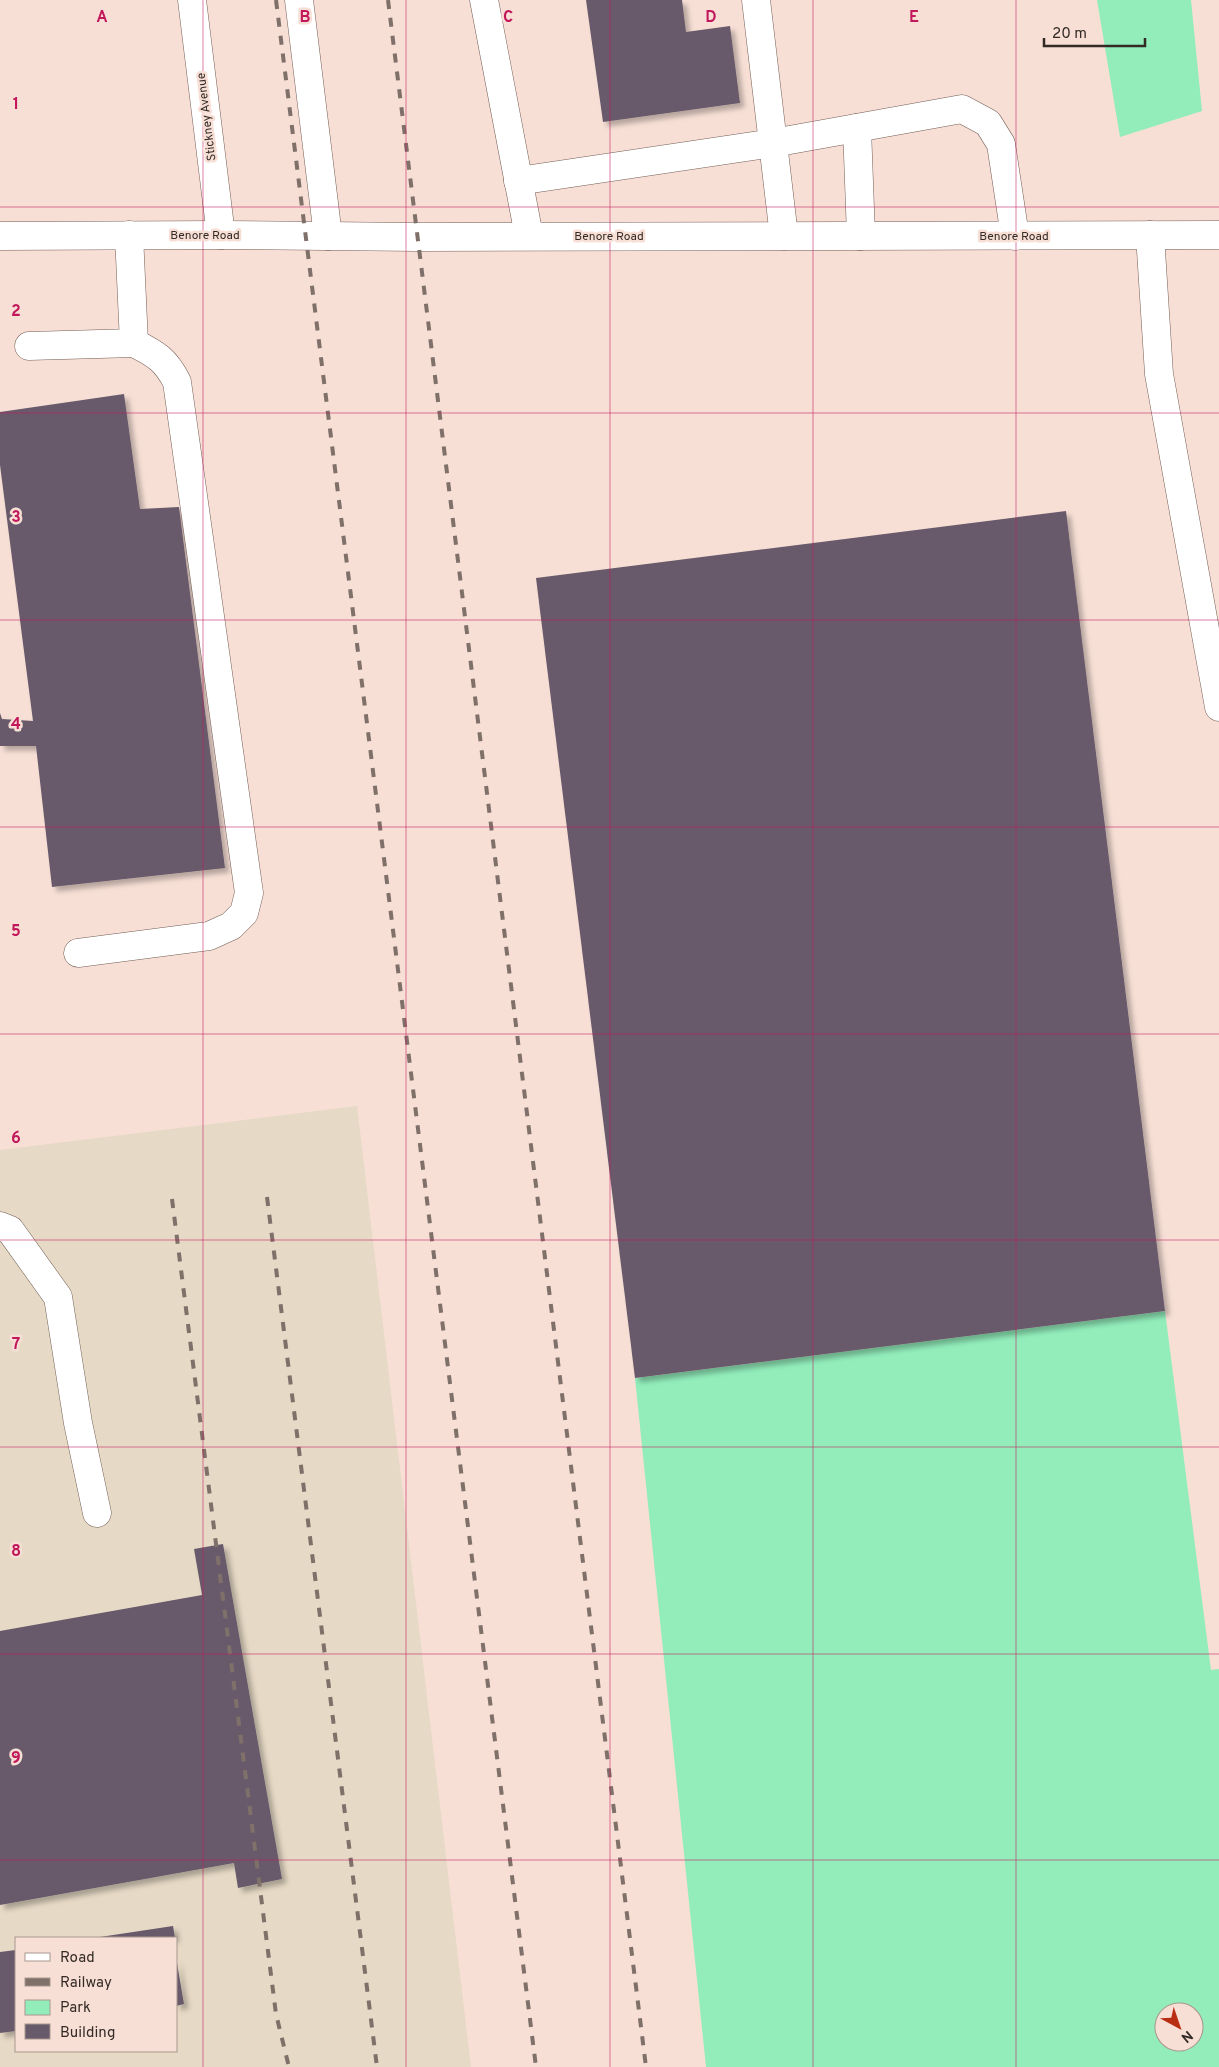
<svg xmlns="http://www.w3.org/2000/svg" width="1219" height="2067" font-family="Overpass,sans-serif">
<defs>
<filter id="shadow"><feDropShadow dx="4.5" dy="4.5" stdDeviation="2.5" flood-color="#0004"/></filter>
</defs>
<rect width="100%" height="100%" fill="#f7dfd5"/>
<path fill="#e6d9c5" fill-rule="evenodd" d="M357,1106L471,2067H0V1150ZM16,1938H176V2051H16Z"/>
<g fill="#92edbb" fill-rule="evenodd">
<path d="M1097,0H1191L1202,111L1120,137Z"/>
<path d="M1165,1311L1211,1670L1219,1669V2067H706L635,1378ZM1164,2012H1194V2042H1164Z"/>
</g>
<g fill="#675a6a" filter="url(#shadow)">
<path d="M586,0H682L686,32L730,26L740,103L603,122Z"/>
<path d="M124,394L140,509L179,507L225,868L52,887L36,746H0V713L2,719L33,721L0,465V412Z"/>
<path d="M1066,511L1165,1311L635,1378L536,578Z"/>
<path d="M223,1544L282,1879L238,1888L234,1863L0,1905V1631L202,1595L194,1549Z"/>
<path d="M173,1926L175,1938H100V1937Z"/>
<path d="M16,1950V2031L0,2033V1952Z"/>
<path d="M176,1957L184,2004L176,2006Z"/>
</g>
<g fill="none" stroke-linecap="round" stroke-linejoin="round">
<g stroke="#735e56" stroke-width="29">
<g id="minor">
<path d="M192,0L221,235"/>
<path d="M299,0L328,236"/>
<path d="M484,0L529,236"/>
<path d="M756,0L784,236"/>
<path d="M857,128L861,236"/>
<path d="M518,181L773,143L962,109L988,123L1001,144L1015,236"/>
<path d="M1150,235L1159,374L1219,707"/>
<path d="M0,236L221,235L418,237L1219,235"/>
<path d="M29,346L134,343L129,235"/>
<path d="M78,953L209,936L231,926L244,913L249,893L177,382C166,360 156,354 134,343"/>
<path d="M0,1226L10,1230L58,1297L78,1423L97,1513"/>
</g>
</g>
<use href="#minor" stroke="#fff" stroke-width="28"/>
<g stroke="#7f706a" stroke-width="4" stroke-dasharray="9 9" stroke-linecap="butt">
<path d="M276,0L536,2067"/>
<path d="M388,0L646,2067"/>
<path d="M267,1197L377,2067"/>
<path d="M172,1199L276,2014L289,2067"/>
</g>
</g>
<path fill="none" stroke="#c2185b" stroke-width="1" stroke-opacity="0.55" d="M203,0V2067M406,0V2067M610,0V2067M813,0V2067M1016,0V2067M0,207H1219M0,413H1219M0,620H1219M0,827H1219M0,1034H1219M0,1240H1219M0,1447H1219M0,1654H1219M0,1860H1219"/>
<g text-anchor="middle" stroke-width="5" stroke-linejoin="round" paint-order="stroke">
<g font-size="12" fill="#332a26" stroke="#f7dfd5">
<text transform="translate(206 117) rotate(-97)" y="4">Stickney Avenue</text>
<text x="205" y="239">Benore Road</text>
<text x="609" y="240">Benore Road</text>
<text x="1014" y="240">Benore Road</text>
</g>
</g>
<g font-size="16" text-anchor="middle" font-weight="bold" fill="#c2185b" stroke="#f7dfd5" stroke-width="5" stroke-linejoin="round" paint-order="stroke">
<text x="102" y="22">A</text>
<text x="305" y="22">B</text>
<text x="508" y="22">C</text>
<text x="711" y="22">D</text>
<text x="914" y="22">E</text>
<text x="16" y="109">1</text>
<text x="16" y="316">2</text>
<text x="16" y="522">3</text>
<text x="16" y="729">4</text>
<text x="16" y="936">5</text>
<text x="16" y="1143">6</text>
<text x="16" y="1349">7</text>
<text x="16" y="1556">8</text>
<text x="16" y="1763">9</text>
</g>
<rect x="15" y="1937" width="162" height="115" fill="#f7dfd5" stroke="#a9978f"/>
<rect x="25" y="1953" width="25" height="8" fill="#ffffff" stroke="#a9978f"/>
<text x="60" y="1962" font-size="15" fill="#332a26">Road</text>
<rect x="25" y="1978" width="25" height="8" fill="#7f706a" stroke="#a9978f"/>
<text x="60" y="1987" font-size="15" fill="#332a26">Railway</text>
<rect x="25" y="2000" width="25" height="15" fill="#92edbb" stroke="#a9978f"/>
<text x="60" y="2012" font-size="15" fill="#332a26">Park</text>
<rect x="25" y="2024" width="25" height="15" fill="#675a6a" stroke="#a9978f"/>
<text x="60" y="2037" font-size="15" fill="#332a26">Building</text>
<g transform="translate(1179 2027) rotate(140)"><circle r="24" fill="#f7dfd5" stroke="#a9978f"/>
<path d="M0-4L9 19L0 12L-9 19Z" fill="#b92d13"/>
<text y="-8" font-size="14" font-weight="bold" text-anchor="middle" fill="#332a26">N</text>
</g>
<path d="M1044 38v8h101v-8" fill="none" stroke="#332a26" stroke-width="2.5"/>
<text x="1052" y="38" font-size="15" fill="#332a26" stroke="#f7dfd5" stroke-width="4" paint-order="stroke">20 m</text>
</svg>
